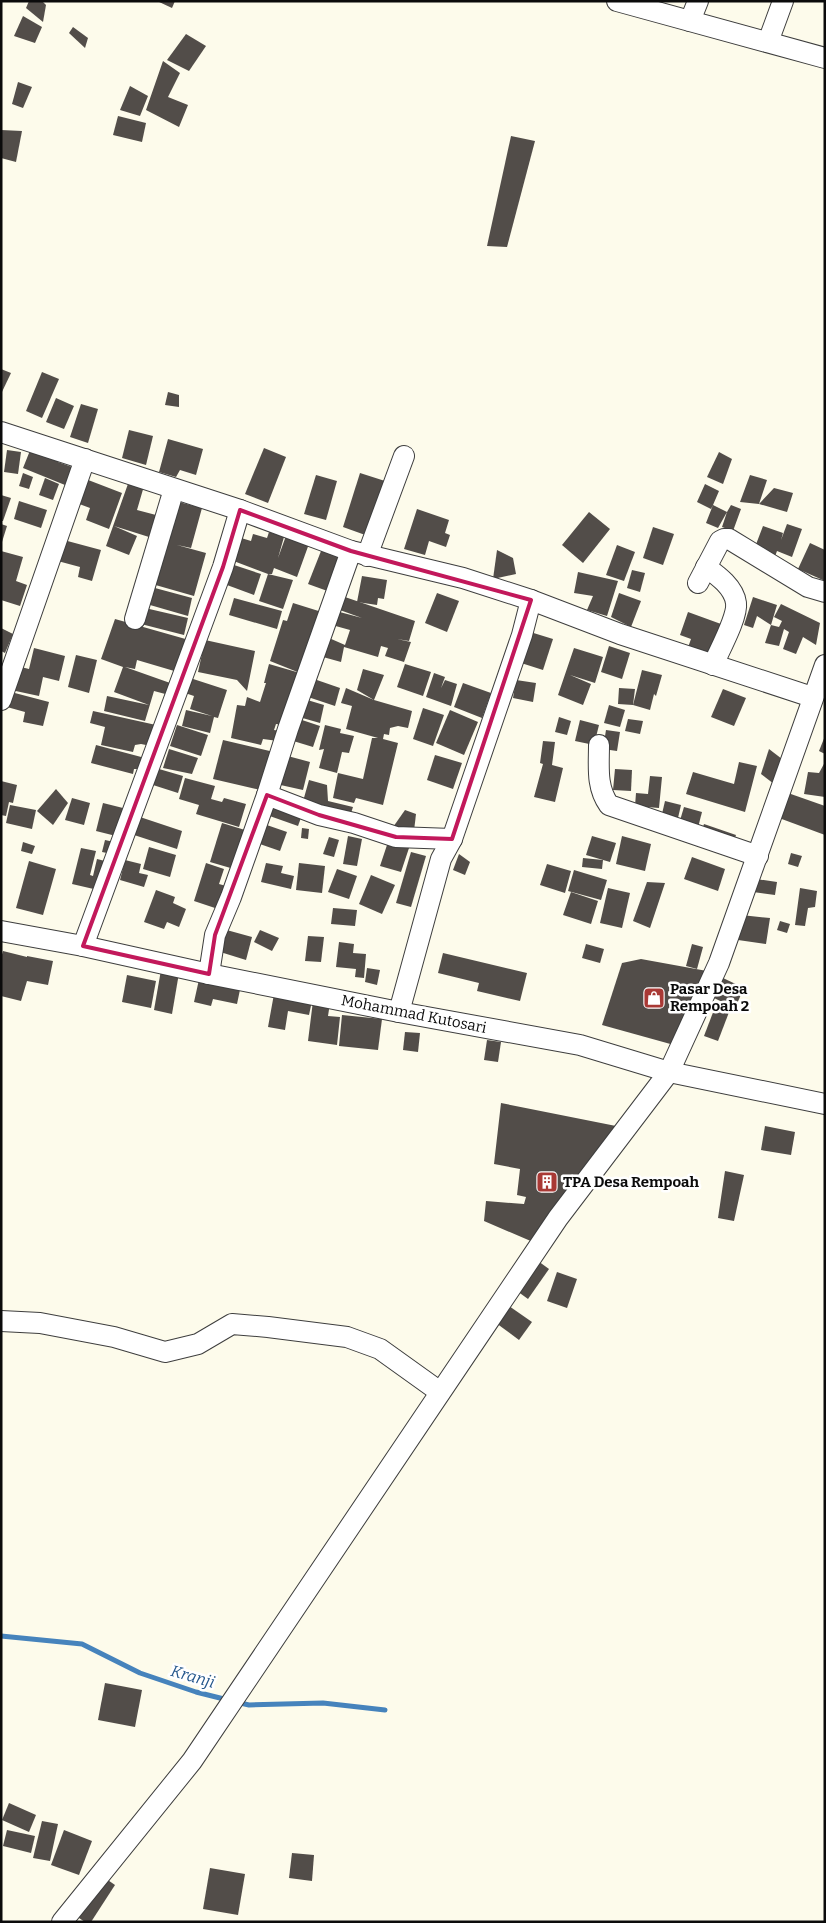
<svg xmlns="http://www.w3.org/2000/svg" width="826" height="1923" font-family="Bitter,serif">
<rect width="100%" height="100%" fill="#fdfbeb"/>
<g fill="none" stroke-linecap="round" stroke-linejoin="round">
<g stroke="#4683bc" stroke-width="5">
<path d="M1,1636L82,1644L140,1673L196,1692L228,1700"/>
<path d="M236,1702L249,1705L323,1703L385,1710"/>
</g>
</g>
<g fill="#524d49">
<path d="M29,1H42L46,5L43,22L26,8Z"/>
<path d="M157,1H175L172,8Z"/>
<path d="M23,16L42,27L35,43L14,36Z"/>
<path d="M73,27L88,38L85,48L69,33Z"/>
<path d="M186,34L206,46L189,71L167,60Z"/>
<path d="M163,61L180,73L168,97L188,105L179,127L146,110Z"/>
<path d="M18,82L32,87L23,108L12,104Z"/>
<path d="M130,86L148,96L140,116L120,110Z"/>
<path d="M118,116L146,123L142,142L113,135Z"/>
<path d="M1,130L22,131L16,162L1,158Z"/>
<path d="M511,136L535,141L507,247L487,246Z"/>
<path d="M1,369L11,373L1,394Z"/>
<path d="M42,372L59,379L42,418L26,411Z"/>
<path d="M168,392L179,395V407L165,405Z"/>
<path d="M56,398L74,406L64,429L46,422Z"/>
<path d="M81,404L98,409L88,443L70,437Z"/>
<path d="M129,430L153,436L146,465L122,458Z"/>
<path d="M168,439L203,449L196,475L180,470L176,477L159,472Z"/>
<path d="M31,448L60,459L58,462L72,467L65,485L23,468Z"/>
<path d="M264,448L286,457L268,503L245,494Z"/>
<path d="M7,450L21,452L18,474L4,472Z"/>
<path d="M719,452L732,459L723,484L707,477Z"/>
<path d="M23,473L33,477L29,489L19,486Z"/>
<path d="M360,473L385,481L368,536L343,527Z"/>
<path d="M316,475L337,481L326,520L304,514Z"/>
<path d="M750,475L767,480L759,504L774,488L793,493L787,512L759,504L740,502Z"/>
<path d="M45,478L59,484L53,500L39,495Z"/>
<path d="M83,478L122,493L109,529L86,520L90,508L74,502Z"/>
<path d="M129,481L144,486L137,510L156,515L149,537L114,526L137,536L129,555L106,546Z"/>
<path d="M705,484L719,491L713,505L727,512L731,505L741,509L733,531L722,527L727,512L718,528L706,523L713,505L711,509L697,502Z"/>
<path d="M1,495L11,498L3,521H1Z"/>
<path d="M19,501L47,510L41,528L14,519Z"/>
<path d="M175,501L202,508L191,548L177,545L206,553L194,596L152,584Z"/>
<path d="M417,509L449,520L445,533L450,535L446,547L429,541L425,555L404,549Z"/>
<path d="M589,512L610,529L583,563L562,545Z"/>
<path d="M1,524L7,526L2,542H1Z"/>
<path d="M787,524L802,529L792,557L777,551L773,562L755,547L763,526L783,533L781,540Z"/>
<path d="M653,527L674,534L663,565L643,558Z"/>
<path d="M269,532L284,537L278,558L287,533L310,541L297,577L274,568L272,574H268L293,580L283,609L259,601L268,574L231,560L238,537L251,541L253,534L267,538Z"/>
<path d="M60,539L101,550L92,581L78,577L80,567L54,560Z"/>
<path d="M810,543L825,550V581L798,569Z"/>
<path d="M617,545L635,552L624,581L606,575Z"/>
<path d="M323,546L347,556L333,593L308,584Z"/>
<path d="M497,550L513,558L516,574L493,579Z"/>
<path d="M1,551L23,557L16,581L27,585L20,606L1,600Z"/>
<path d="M234,565L261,574L254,595L227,585Z"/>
<path d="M632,570L645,573L640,592L627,588Z"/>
<path d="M578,572L618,581L607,616L587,610L593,596L574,593Z"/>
<path d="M362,576L387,580L384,599L378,598L377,605L357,602Z"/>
<path d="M155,588L192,598L188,616L150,605Z"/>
<path d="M437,593L459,601L447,632L425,623Z"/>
<path d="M619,593L641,601L631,627L611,617Z"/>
<path d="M342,596L415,621L409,641L397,639L411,642L404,662L385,656L388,648L381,646L378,657L344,647L341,662L323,657L329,638L345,645L350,630L332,625L336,611L362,618L337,609Z"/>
<path d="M753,597L777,605L771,625L757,616L753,628L744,625Z"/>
<path d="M234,598L282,611L277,629L229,615Z"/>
<path d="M293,603L325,613L284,725L276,724L274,730L280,731L278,741L263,739L261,745L231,738L237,705L245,706L247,697L260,702L266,683H264L269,664L300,673L270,661L283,620L287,621Z"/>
<path d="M781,604L820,623L816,645L803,637L796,654L783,649L789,632L784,629L779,646L765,643L771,625L779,627L782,621L774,617Z"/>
<path d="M145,608L188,618L184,635L141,624Z"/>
<path d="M688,612L721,624L708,660L686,653L691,639L680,635Z"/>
<path d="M115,619L189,640L181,673L137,660L135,669L125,667L173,684L169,695L154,691L145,721L104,711L107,696L149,705L114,692L123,667L101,659Z"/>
<path d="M1,628L13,634L5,653L1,651Z"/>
<path d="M527,631L553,639L543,670L518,662Z"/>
<path d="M205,640L255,651L247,691L237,680L198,672Z"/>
<path d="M609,646L630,653L622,679L601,672Z"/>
<path d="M34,648L65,656L59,681L43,677L39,696L11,690L17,666L29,669Z"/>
<path d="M574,648L603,657L595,683L570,675L591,684L583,705L558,695Z"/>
<path d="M76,655L97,660L89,693L68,687Z"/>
<path d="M405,664L431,672L423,696L397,687Z"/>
<path d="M363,669L384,675L374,700L412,711L408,728L398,726L390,728L389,735L384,734L383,739L398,743L383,805L356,798L354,803L333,798L338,773L363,779L372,738H378L346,729L352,706L341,703L346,688L374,700L357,690Z"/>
<path d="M642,670L662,675L656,696L654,694L650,710L633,705Z"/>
<path d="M434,673L445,677L441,688L445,680L457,684L451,706L426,697Z"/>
<path d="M187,677L227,690L218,718L214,717L210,733L182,726L186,710L212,716L190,709L194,696L182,692Z"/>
<path d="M314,679L340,688L335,706L308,697Z"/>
<path d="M516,680L536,683L533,702L513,698Z"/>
<path d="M463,683L491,693L482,718L454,707Z"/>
<path d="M619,688L635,689L633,705L618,704Z"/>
<path d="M723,689L746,698L734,726L711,717Z"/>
<path d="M11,692L49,702L43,726L23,722L25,712L7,707Z"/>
<path d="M304,699L324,705L320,723L299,717Z"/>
<path d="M609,705L625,710L620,727L604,723Z"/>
<path d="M423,708L444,715L433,746L413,739Z"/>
<path d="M450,710L478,722L464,755L436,743Z"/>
<path d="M93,711L156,725L151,746L141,744L135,745L133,752L101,745L105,727L90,723Z"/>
<path d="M559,717L571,721L567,735L555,732Z"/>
<path d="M296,718L320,726L313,747L290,740Z"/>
<path d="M628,719L643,721L640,734L625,731Z"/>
<path d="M580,720L599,725L594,745L575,741Z"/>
<path d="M177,725L208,735L201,756L170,746Z"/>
<path d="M325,725L341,729L340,733L354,736L349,753L342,752L337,773L319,768L324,749L319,750Z"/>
<path d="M606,730L620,732L617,751L603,749Z"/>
<path d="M825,736V754L819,751Z"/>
<path d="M223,740L278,753L265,791L213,779Z"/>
<path d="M543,741L555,742L552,765L563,768L555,802L534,797L543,764L540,763Z"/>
<path d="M96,745L145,758L142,769H134L133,774L91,763Z"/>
<path d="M169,749L198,758L192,774L163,768Z"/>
<path d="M769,749L782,759L774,784L761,774Z"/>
<path d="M284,755L310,762L303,790L276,784Z"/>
<path d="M435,755L462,763L453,789L427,780Z"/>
<path d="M739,762L757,766L745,812L686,794L693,772L734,784Z"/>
<path d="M825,762V797L804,794L808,772L819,773Z"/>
<path d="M159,769L183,776L178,793L153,785Z"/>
<path d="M615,769L632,770L631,791L613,790Z"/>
<path d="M650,776L662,777L659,808L635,806L636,793L648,794Z"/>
<path d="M185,778L215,786L211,799L222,802L224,798L246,804L239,827L196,814L199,805L179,799Z"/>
<path d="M309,780L327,785L328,801L353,807L349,819L302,805Z"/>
<path d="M1,781L17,785L13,803L9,802L6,816L1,815Z"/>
<path d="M56,789L68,803L53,825L37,811Z"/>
<path d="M788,793L825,806V835L779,818Z"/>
<path d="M72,798L90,803L84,825L65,820Z"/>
<path d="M269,800L303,812L298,826L264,814Z"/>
<path d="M665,801L681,805L674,835L658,831Z"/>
<path d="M103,803L123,808L116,836L96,831Z"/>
<path d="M10,805L36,810L32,829L6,823Z"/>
<path d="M684,807L702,812L694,843L675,837Z"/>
<path d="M405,810L416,814L414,831L391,830Z"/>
<path d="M137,816L182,831L177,849L131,834Z"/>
<path d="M222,823L245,830L234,869L210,862Z"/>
<path d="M261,823L287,832L280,851L254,842Z"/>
<path d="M704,824L736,835L730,852L698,841Z"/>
<path d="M302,828L309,829L308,839L301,838Z"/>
<path d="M348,836L362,839L357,866L343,864Z"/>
<path d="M592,836L616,843L610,862L586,855Z"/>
<path d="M622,836L651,844L645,871L616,864Z"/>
<path d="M329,837L339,840L334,857L323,854Z"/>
<path d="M105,840L114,842L112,854L102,852Z"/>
<path d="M23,842L35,846L32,854L21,851Z"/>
<path d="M388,842L409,848L401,872L380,866Z"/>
<path d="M149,847L176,855L170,877L143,869Z"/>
<path d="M81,848L96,851L90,875L93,876L97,859L105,861L98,890L72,884Z"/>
<path d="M411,852L426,856L411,907L396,903Z"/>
<path d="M791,853L802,856L798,867L788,864Z"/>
<path d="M459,854L470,862L465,875L453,870Z"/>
<path d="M692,857L725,869L718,891L684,879Z"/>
<path d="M583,858L603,860L602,869L582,867Z"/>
<path d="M125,860L141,864L139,873L148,875L144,887L120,880Z"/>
<path d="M29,861L56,869L43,915L16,908Z"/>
<path d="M206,863L224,869L219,884L226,886L218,909L194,901Z"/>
<path d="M266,863L283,866L281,873L294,876L291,889L261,882Z"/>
<path d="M299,863L325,866L322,893L296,890Z"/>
<path d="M547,864L571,871L565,893L540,885Z"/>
<path d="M337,869L357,876L349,899L328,892Z"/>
<path d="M574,870L607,880L601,900L568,891Z"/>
<path d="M371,875L395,885L382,914L359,904Z"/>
<path d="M756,879L777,882L775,895L753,892Z"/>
<path d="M647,882L665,883L650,928L633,921Z"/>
<path d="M608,888L630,893L622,928L600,923Z"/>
<path d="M800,888L817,891L815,907L808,908L805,926L795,925Z"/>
<path d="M156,890L175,897L173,903L186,909L179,927L167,922L164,929L144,922Z"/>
<path d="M571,892L598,901L591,924L563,915Z"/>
<path d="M333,908L357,910L355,926L331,924Z"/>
<path d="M741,915L770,918L766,944L738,940Z"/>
<path d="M780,921L790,924L787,933L777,930Z"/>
<path d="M223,929L252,937L246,960L217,951Z"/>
<path d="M260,930L279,938L272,951L254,942Z"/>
<path d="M308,936L324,937L321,962L305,961Z"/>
<path d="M339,942L354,944L353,953L366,954L364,978L355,977L356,969L336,967Z"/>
<path d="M586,944L604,949L600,963L582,958Z"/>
<path d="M692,944L703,947L697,969L686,966Z"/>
<path d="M3,951L27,957V956L53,961L48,985L27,981L21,1001L1,996V958Z"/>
<path d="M443,953L527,973L520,1001L477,991L479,983L438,973Z"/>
<path d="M641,959L707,971L674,1045L602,1025L622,963Z"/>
<path d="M367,968L380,970L377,985L365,982Z"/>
<path d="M161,970L179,973L172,1014L154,1010Z"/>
<path d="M127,975L156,981L151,1008L122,1002Z"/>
<path d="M200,975L241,985L237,1004L213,999L211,1006L194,1002Z"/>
<path d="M723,978L744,988L735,1008L714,998Z"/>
<path d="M274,994L312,1001L309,1015L288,1011L285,1030L268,1027Z"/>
<path d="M313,1001L330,1003L328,1016L340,1017L337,1045L308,1041Z"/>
<path d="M717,1002L731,1007L718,1041L704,1036Z"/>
<path d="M342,1015L382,1019L378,1050L339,1046Z"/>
<path d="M405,1032L420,1033L418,1052L403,1050Z"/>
<path d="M487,1040L501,1042L498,1062L484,1060Z"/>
<path d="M501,1103L616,1126L533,1242L484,1221L486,1201L524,1204L526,1197L517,1195L520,1169L494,1164Z"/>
<path d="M765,1126L795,1132L791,1155L761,1150Z"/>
<path d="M725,1171L744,1175L734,1221L718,1218Z"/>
<path d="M538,1261L549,1269L528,1299L517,1291Z"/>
<path d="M557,1272L577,1279L567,1308L547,1301Z"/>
<path d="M509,1306L532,1322L519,1340L496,1323Z"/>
<path d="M105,1683L142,1690L135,1727L98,1720Z"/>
<path d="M9,1803L36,1815L29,1832L2,1820Z"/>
<path d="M42,1821L58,1824L50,1861L33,1858Z"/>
<path d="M7,1830L35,1836L31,1853L3,1846Z"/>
<path d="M64,1830L92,1841L79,1875L51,1865Z"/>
<path d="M292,1853L314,1855L312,1881L289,1878Z"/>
<path d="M210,1868L245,1874L238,1915L203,1909Z"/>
<path d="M102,1876L115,1885L91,1922H85L76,1916Z"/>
</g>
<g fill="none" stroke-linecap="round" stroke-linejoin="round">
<g stroke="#3e3e3e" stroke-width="22">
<g id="minor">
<path d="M617,1L825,58"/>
<path d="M690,21L698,1"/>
<path d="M768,42L783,1"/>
<path d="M1,432L240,510L351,551L463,578L531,600L620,634L812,697"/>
<path d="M367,556L404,456"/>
<path d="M706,567C717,575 734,587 736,603C738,617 719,651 713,665"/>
<path d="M698,583L720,541L724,539H729L808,587L825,592"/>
<path d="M135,619L174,489"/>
<path d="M1,700L85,459"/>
<path d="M599,745C599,766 596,787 609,805L758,856"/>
<path d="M267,795L319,815L354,823L396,837L452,839"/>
<path d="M1,931L83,946L209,974L399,1012L580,1045L669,1072L825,1104"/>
<path d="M83,946L223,567L240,510"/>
<path d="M209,974L215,935L231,897L267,795L288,729L351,551"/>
<path d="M399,1012L441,859L452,839L522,635L531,600"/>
<path d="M1,1321L40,1323L114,1337L165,1352L198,1344L232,1324L268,1327L347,1337L380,1349L440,1392"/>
<path d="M62,1922L192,1761L558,1218L669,1072L719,963L825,665"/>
</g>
</g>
<use href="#minor" stroke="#fff" stroke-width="20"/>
</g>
<path fill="none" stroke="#c2185b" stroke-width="4" stroke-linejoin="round" d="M240,510L351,551L531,600L452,839L396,837L319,815L267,795L215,935L209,974L83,946L223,567Z"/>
<defs>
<g id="shop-square" transform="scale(1.125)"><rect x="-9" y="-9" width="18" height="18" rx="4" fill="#a93935" stroke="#fff"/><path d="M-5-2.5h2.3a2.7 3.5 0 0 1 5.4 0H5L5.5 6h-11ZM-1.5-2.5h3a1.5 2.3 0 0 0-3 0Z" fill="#fff"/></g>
<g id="building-square" transform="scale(1.125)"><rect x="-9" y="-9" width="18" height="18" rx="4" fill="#a93935" stroke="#fff"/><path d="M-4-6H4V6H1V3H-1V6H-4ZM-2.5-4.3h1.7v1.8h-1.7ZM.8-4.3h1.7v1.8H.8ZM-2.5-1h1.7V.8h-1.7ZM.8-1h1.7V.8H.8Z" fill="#fff"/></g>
</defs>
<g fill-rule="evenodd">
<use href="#shop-square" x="654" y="998"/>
<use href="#building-square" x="547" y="1182"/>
</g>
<g text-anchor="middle" stroke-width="5" stroke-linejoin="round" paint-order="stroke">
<g font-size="15" font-weight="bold" fill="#0b0b0b" stroke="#fff" text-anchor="start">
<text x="670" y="994">Pasar Desa<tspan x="670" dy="17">Rempoah 2</tspan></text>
<text x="563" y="1187">TPA Desa Rempoah</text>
</g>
<g font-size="15" fill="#0b0b0b" stroke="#fff">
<text transform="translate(414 1014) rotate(11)" y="5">Mohammad Kutosari</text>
</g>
<g font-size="16" font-style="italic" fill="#25578c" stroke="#fff">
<text transform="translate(193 1676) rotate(16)" y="6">Kranji</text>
</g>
</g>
<rect width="826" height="1923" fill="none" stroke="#0b0b0b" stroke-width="5"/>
</svg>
